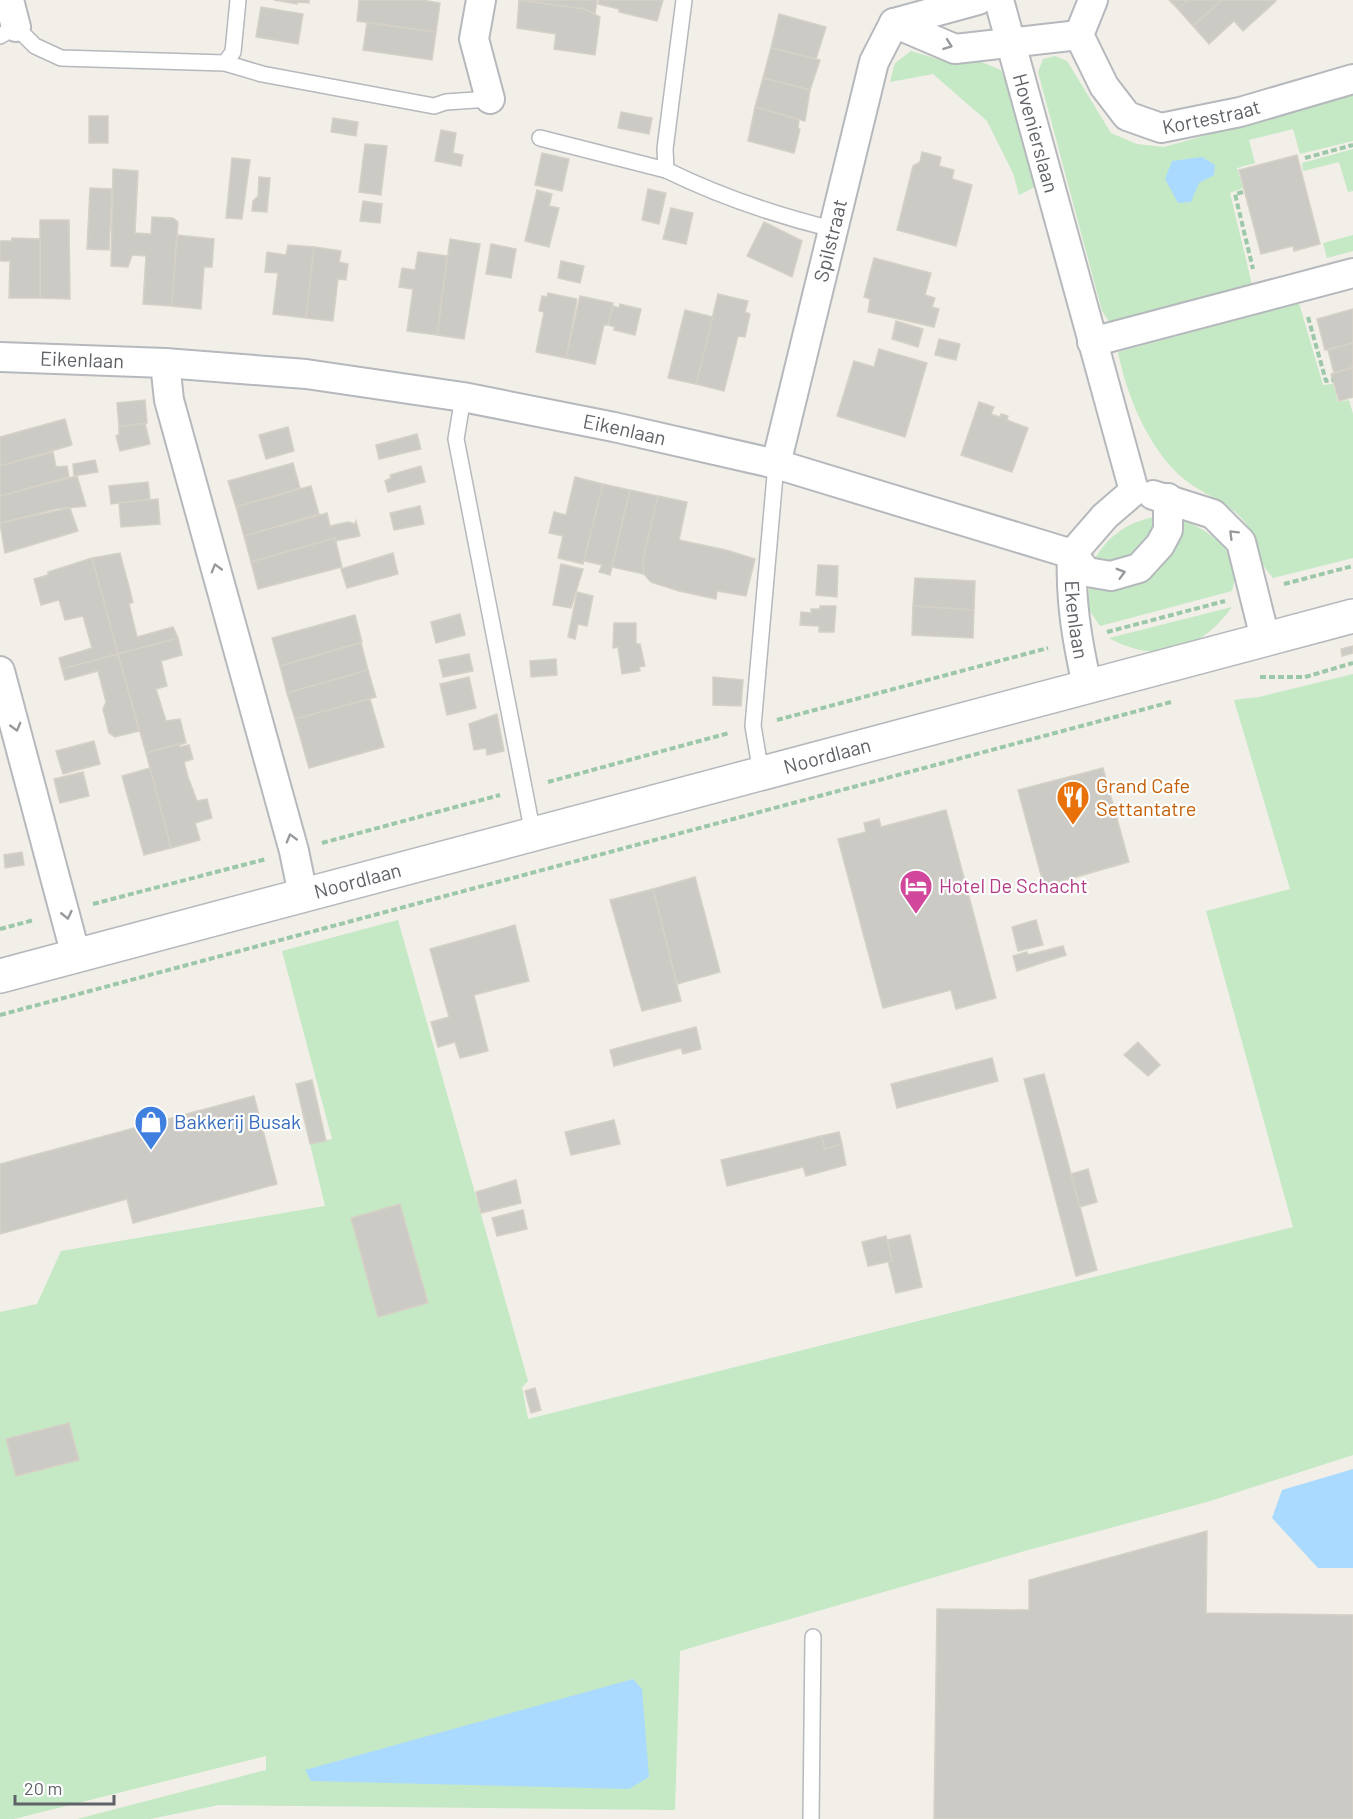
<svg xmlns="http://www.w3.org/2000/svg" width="1353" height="1819" font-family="Barlow,sans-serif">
<rect width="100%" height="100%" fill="#f1efe8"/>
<g fill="#c5e8c5">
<path d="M911,51L944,61H979L1001,70L1012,99L1035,187L1019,195L1013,173L987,121L933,74L890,82L895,63Z"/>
<path d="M1055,56L1067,61L1111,133L1137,144L1164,147L1353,94V141L1300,154L1293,129L1249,140L1255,163L1237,168L1243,188L1230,193L1253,289L1110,323L1102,311L1038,72L1043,59Z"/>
<path d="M1353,149V191L1348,192L1339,162L1303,171L1302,163Z"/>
<path d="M1353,235V251L1327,258L1323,243Z"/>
<path d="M1299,303L1323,385L1333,384L1338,402L1349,400L1353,414V558L1273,578C1268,572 1263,566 1260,559C1255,549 1254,534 1247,525C1234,506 1210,497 1192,485C1152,458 1127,398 1118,352Z"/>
<path d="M1160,516L1156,532L1122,565H1091C1107,536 1127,521 1160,516Z"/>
<path d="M1181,520C1204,527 1232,546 1235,572C1236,578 1233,586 1232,591L1100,626L1088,608L1089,586C1142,583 1170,578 1181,520Z"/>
<path d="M1232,607C1201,650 1157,665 1109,638Z"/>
<path d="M1353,674V1455L1207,1502L1028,1550L680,1651L675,1810L219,1805L150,1819H77L266,1770V1756L14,1819H0V1312L37,1304L61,1251L325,1206L310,1144L332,1139L282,951L398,920L528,1381L522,1387L528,1419L1293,1227L1206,911L1290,889L1234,700L1259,697Z"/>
</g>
<g fill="#aadaff">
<path d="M1202,157L1215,165L1214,175L1199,183L1191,202L1178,203L1165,179L1172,161Z"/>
<path d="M1353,1469V1568H1318L1272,1518L1282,1490Z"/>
<path d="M633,1679L642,1689L649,1777L629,1789L311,1781L305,1770Z"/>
</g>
<g fill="#cccac5" stroke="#d6d1c6" stroke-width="1.5">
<path d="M274,0H309V3L298,2L297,4Z"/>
<path d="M359,0H422L440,3L436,32L357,21Z"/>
<path d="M519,0H597L595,14L584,9Z"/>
<path d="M519,0L584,9L600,17L595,55L554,49L556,34L517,28Z"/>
<path d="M599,0H663L657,21L619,12V9L598,4Z"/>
<path d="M1169,0H1188L1178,9Z"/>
<path d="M1188,0H1222L1193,26L1178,9Z"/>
<path d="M1222,0H1275L1276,1L1243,31L1234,21L1209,44L1193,26Z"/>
<path d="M261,7L303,14L298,44L256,37Z"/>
<path d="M779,14L826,27L816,59L771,48Z"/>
<path d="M367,23L436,32L432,60L363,50Z"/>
<path d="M771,48L820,60L810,90L763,78Z"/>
<path d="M763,78L810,90L805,121L755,107Z"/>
<path d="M755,107L799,120L798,128L800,129L794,153L748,141Z"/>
<path d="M621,112L652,118L649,134L618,128Z"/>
<rect x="89" y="116" width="19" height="27"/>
<path d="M333,118L358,122L356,136L331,132Z"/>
<path d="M441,130L456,133L453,153L463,155L461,166L435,161Z"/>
<path d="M365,144L387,146L381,195L359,192Z"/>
<path d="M922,152L941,157L939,166L954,170L952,179L972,185L956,246L897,230L913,166L920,162Z"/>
<path d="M542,153L569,159L562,191L535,185Z"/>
<path d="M1297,155L1320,244L1294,251L1293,246L1261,254L1239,170Z"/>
<path d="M232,158L250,160L242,219L226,218Z"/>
<path d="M113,169L138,171L135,233L151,234L152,217L173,218L178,222L172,306L143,304L146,256L132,255L128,267L111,266Z"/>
<path d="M259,177L270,178L267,212L252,211L253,201L258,196Z"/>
<path d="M90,188L112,189L109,250L87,249Z"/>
<path d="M648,189L666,193L659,224L642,220Z"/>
<path d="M537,190L552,194L549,206L559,208L549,247L525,241Z"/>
<path d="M363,201L382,204L380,223L360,221Z"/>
<path d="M671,208L693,213L686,244L663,239Z"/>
<path d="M40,220H69L70,299L40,298Z"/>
<path d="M764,222L802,241L792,277L747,256Z"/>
<path d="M177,235L214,239L212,267H204L201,309L172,306Z"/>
<path d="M12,238L40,239V298H9L10,261H0V241H11Z"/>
<path d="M450,239L480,244L464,339L437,335Z"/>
<path d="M491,244L516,249L511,278L486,274Z"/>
<path d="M288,245L314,247L306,318L273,314L278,273L265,272L267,252L286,255Z"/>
<path d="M314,247L341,251L339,262L348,264L346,280L338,279L333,321L306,318Z"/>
<path d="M418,252L447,256L437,335L407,331L413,289L399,287L402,268L415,270Z"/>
<path d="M874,258L931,273L925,295L935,298L932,307L939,309L934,327L868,312L870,299L864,297Z"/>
<path d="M561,261L584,266L580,283L558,278Z"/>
<path d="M548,293L577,299L566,358L536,352L544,312L539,311L542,296L547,297Z"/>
<path d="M718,294L748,301L745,312L750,314L745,337L738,336L724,391L696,384Z"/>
<path d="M580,296L613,303L608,325H604L595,364L566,358Z"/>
<path d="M620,304L641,309L635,335L614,330L615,327L608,325L613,306L619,308Z"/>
<path d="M1353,309V343L1325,350L1317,319Z"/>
<path d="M685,310L713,317L696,384L668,378Z"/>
<path d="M896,321L923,329L918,347L892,339Z"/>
<path d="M939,339L960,344L956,360L935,355Z"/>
<path d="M1353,343V367L1334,373L1328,350Z"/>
<path d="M879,349L927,363L905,437L837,416L854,361L874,367Z"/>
<path d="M1353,368V397L1339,401L1331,374Z"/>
<path d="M145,400L147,423L119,427L117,403Z"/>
<path d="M979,402L994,407L991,414L1000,417L1001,414L1008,416L1007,420L1028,428L1012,472L961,455Z"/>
<path d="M65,419L72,445L0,466V437Z"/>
<path d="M145,423L150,444L120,451L116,436L119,434V427Z"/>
<path d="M288,427L294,451L266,459L259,435Z"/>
<path d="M417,434L421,449L379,459L376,445Z"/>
<path d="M53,452L56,467L67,466L69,477L0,496V466Z"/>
<path d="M95,460L98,472L74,476L73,464Z"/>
<path d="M293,463L300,488L236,507L228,481Z"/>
<path d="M421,466L425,482L388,492L385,481L391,478L390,475Z"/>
<path d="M77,476L86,506L56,509L0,523V496Z"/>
<path d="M575,477L603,484L583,564L558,558L563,536L549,533L554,512L566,515Z"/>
<path d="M148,482L150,499L111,504L109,486Z"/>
<path d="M603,484L630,490L610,575L599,572L602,565L584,561Z"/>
<path d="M311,486L319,514L244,536L236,507Z"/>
<path d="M630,490L658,496L643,559L644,574L612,567Z"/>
<path d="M658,496L687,502L679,540L726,550L755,559L746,596L717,591L716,599L679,591L651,582L644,574L643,559Z"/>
<path d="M158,499L160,524L121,527L119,503Z"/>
<path d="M420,506L424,524L394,530L390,513Z"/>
<path d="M70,508L78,531L5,553L0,523Z"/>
<path d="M327,513L330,526L348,522L355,524L356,521L360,536L335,541V538L251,562L244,536Z"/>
<path d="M335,538L342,567L258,589L251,562Z"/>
<path d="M120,553L133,602L129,604L137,637L173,627L178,638L118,654L92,558Z"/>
<path d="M393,553L398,574L347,588L341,569Z"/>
<path d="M92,558L118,654L62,669L59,658L92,648L83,616L65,620L59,600L41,605L34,579L48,575V572Z"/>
<path d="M561,564L583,569L571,608L553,605Z"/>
<path d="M818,565L838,566L837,597L816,595Z"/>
<path d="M915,578L975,581L974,610L913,606Z"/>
<path d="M577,592L593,596L587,626L578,624L575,639L568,637Z"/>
<path d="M820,606H836L834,632H819V626L800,625L801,612L811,613V609H820Z"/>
<path d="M913,606L974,610L973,638L912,635Z"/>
<path d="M460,614L465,635L436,643L431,622Z"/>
<path d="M355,615L362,642L280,666L272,638Z"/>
<path d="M614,623H636V644H640L645,666L639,667L640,671L622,674L618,647L613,648Z"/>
<path d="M178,638L182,655L161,661L167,686L156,689L166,721L180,719L186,743L146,753L118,654Z"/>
<path d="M361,643L368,670L287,693L280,666Z"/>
<path d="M1353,646V653L1342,656L1341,649Z"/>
<path d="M118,654L139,731L115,737L109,733L103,709L106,702L98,671L65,680L62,669Z"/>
<path d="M469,654L473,671L443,677L439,660Z"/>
<path d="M556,659L557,675L531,677L530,661Z"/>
<path d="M368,670L376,697L295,719L287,693Z"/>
<path d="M469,677L476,708L447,715L440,684Z"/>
<path d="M713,677L743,680L741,706L713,705Z"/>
<path d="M370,699L384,747L309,768L295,719Z"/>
<path d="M497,714L504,751L487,755L486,748L474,750L469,724Z"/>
<path d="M94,741L100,764L63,774L56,751Z"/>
<path d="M179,744L180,747L189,745L193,759L184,762L188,777L197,801L207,799L212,818L195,823L200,840L171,848L146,753Z"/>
<path d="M150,768L171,848L144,855L122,776Z"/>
<path d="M1103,768L1129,862L1044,886L1018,790Z"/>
<path d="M83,772L89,796L60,803L54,779Z"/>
<path d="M946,810L996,998L956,1009L951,990L883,1008L838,839L866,832L864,823L879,819L881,827Z"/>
<path d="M22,852L24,865L5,868L4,855Z"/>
<path d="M695,877L720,972L677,984L653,889Z"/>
<path d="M653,889L681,1001L642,1011L610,900Z"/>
<path d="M1036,920L1043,945L1018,951L1012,927Z"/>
<path d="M515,925L529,981L474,995L488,1051L460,1058L455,1042L438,1047L431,1022L449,1017L430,949Z"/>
<path d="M1063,946L1066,955L1017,971L1013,956L1027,952L1028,955Z"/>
<path d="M696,1027L701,1049L683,1054L681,1048L614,1066L610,1050Z"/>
<path d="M1138,1042L1160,1065L1148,1076L1124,1055Z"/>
<path d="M992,1058L998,1081L897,1108L891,1084Z"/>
<path d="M1044,1074L1097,1270L1076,1276L1024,1079Z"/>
<path d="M312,1080L326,1141L310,1144L296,1084Z"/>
<path d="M254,1096L277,1184L133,1223L127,1199L0,1234V1164Z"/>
<path d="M614,1120L620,1144L571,1155L565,1132Z"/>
<path d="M839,1132L842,1144L825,1149L821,1136Z"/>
<path d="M821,1136L825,1149L842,1144L846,1165L806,1176L803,1167L727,1186L721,1160Z"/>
<path d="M1088,1169L1097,1202L1080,1207L1071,1174Z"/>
<path d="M516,1180L521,1203L481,1213L476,1192Z"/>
<path d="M400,1204L428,1303L378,1317L351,1218Z"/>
<path d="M523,1210L527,1229L497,1236L492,1218Z"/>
<path d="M910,1235L922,1287L896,1293L888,1261H892L887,1240Z"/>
<path d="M886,1236L892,1261L868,1266L862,1242Z"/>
<path d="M535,1388L541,1410L531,1413L525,1391Z"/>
<path d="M69,1423L79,1460L16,1476L6,1439Z"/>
<path d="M1207,1531L1206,1613L1353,1615V1819H934L937,1609L1029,1610V1580Z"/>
</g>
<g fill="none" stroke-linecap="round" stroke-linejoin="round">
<g stroke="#b5b8bc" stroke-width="18">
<g id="service">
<path d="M684,0L665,149L666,170C719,196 775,215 832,229"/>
<path d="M0,36L16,27L35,46L61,58L225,63L233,52L238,0"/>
<path d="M225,63L262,74L434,106L446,102L490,99"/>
<path d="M540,138L666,170"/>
<path d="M463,397L456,439L533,834"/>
<path d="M761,773L753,726L776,464"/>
<path d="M811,1819L813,1637"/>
</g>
</g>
<g stroke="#b5b8bc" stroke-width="32">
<g id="minor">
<path d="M9,0L16,27"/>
<path d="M481,0L474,39L490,99"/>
<path id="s1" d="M999,0L1134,491"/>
<path d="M894,23L955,49L1079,35"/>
<path d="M894,23L978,0"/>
<path id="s2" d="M1079,35L1104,86L1127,116L1161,128L1240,112L1353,79"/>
<path d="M1079,35L1093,0"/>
<path d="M1092,342L1353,273"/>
<path id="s3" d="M0,357L165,363L306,374L463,397L614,427L776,464L1072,554L1087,572L1111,576L1139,568L1160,545L1168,530V498"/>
<path d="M165,363L169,400L294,851L303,895"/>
<path id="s4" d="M776,464L874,62L894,23"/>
<path d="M1153,495L1213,514L1241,542L1265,638"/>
<path id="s5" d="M1072,554C1070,599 1077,641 1087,685"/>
<path d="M1072,554L1105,516L1134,491"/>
<path d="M0,671L76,956"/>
</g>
</g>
<g stroke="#b5b8bc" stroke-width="36">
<g id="tertiary">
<path id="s6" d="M0,976L1353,616"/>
</g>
</g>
<g stroke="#9cc7a9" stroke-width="4" stroke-dasharray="6 3" stroke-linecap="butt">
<path d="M1305,158L1353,145"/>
<path d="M1243,192L1235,194L1253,269"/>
<path d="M1308,317L1326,381L1333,380"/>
<path d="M1284,584L1353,566"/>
<path d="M1107,632L1225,601"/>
<path d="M1260,677H1305L1353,663"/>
<path d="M777,720L1048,648"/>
<path d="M548,782L729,733"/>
<path d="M322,843L500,795"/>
<path d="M93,904L266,859"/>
<path d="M0,929L34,920"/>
<path d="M0,1015L1171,702"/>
</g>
<use href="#service" stroke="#fff" stroke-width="15"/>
<use href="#minor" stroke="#fff" stroke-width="28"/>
<use href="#tertiary" stroke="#fff" stroke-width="33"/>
</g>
<defs><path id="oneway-chevron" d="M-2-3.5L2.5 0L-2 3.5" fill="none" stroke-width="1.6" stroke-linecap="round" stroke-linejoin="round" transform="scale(1.5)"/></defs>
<g stroke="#979a9d">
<use href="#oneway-chevron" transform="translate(948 45) rotate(20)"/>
<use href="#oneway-chevron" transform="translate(1233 534) rotate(-135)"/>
<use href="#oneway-chevron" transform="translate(216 568) rotate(-106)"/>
<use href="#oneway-chevron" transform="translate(1121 573) rotate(-16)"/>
<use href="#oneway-chevron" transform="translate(16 727) rotate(75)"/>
<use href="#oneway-chevron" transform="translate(291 838) rotate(-106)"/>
<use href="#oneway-chevron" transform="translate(67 915) rotate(77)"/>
</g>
<defs>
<g id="restaurant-pin" transform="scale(1.725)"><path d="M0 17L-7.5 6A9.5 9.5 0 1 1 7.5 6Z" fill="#e8710a" stroke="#fff"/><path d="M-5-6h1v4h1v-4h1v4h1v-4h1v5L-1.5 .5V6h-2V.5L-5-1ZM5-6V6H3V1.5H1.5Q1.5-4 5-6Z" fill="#fff"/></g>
<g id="hotel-pin" transform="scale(1.725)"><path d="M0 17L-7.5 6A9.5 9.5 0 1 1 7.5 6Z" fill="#d1479c" stroke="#fff"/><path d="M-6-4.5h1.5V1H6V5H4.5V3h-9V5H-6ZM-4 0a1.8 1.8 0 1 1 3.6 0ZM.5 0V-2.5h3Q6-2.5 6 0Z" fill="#fff"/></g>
<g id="shop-pin" transform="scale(1.725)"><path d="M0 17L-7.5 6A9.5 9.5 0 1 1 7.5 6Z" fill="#3f7fe0" stroke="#fff"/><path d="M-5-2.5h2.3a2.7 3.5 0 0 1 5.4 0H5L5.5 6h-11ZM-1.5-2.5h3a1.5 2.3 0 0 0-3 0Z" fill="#fff"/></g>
</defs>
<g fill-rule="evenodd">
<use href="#restaurant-pin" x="1073" y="797"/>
<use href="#hotel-pin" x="916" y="886"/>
<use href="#shop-pin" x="151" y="1122"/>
</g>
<g text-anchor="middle" stroke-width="4.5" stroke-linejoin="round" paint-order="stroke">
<g font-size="20" fill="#5f6368" stroke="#fff">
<text dy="7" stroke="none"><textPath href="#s2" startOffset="182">Kortestraat</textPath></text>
<text dy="7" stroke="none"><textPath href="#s1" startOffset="138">Hovenierslaan</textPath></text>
<text dy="7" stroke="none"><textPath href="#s4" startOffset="230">Spilstraat</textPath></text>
<text dy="7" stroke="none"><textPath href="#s3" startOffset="82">Eikenlaan</textPath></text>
<text dy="7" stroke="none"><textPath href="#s3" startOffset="630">Eikenlaan</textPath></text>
<text dy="7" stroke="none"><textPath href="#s5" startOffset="66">Ekenlaan</textPath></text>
<text dy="7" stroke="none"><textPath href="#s6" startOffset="856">Noordlaan</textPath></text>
<text dy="7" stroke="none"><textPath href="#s6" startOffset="370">Noordlaan</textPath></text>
</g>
<g font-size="20" fill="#c56008" stroke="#fff" text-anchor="start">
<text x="1096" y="793">Grand Cafe<tspan x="1096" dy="23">Settantatre</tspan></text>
</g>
<g font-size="20" fill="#b23c85" stroke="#fff" text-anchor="start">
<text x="939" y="893">Hotel De Schacht</text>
</g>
<g font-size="20" fill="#366cbe" stroke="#fff" text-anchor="start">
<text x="174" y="1129">Bakkerij Busak</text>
</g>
</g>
<path d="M15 1795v9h99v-9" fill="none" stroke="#5f6368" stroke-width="3"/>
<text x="24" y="1795" font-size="18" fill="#5f6368" stroke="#ffffff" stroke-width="4.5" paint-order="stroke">20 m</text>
</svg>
